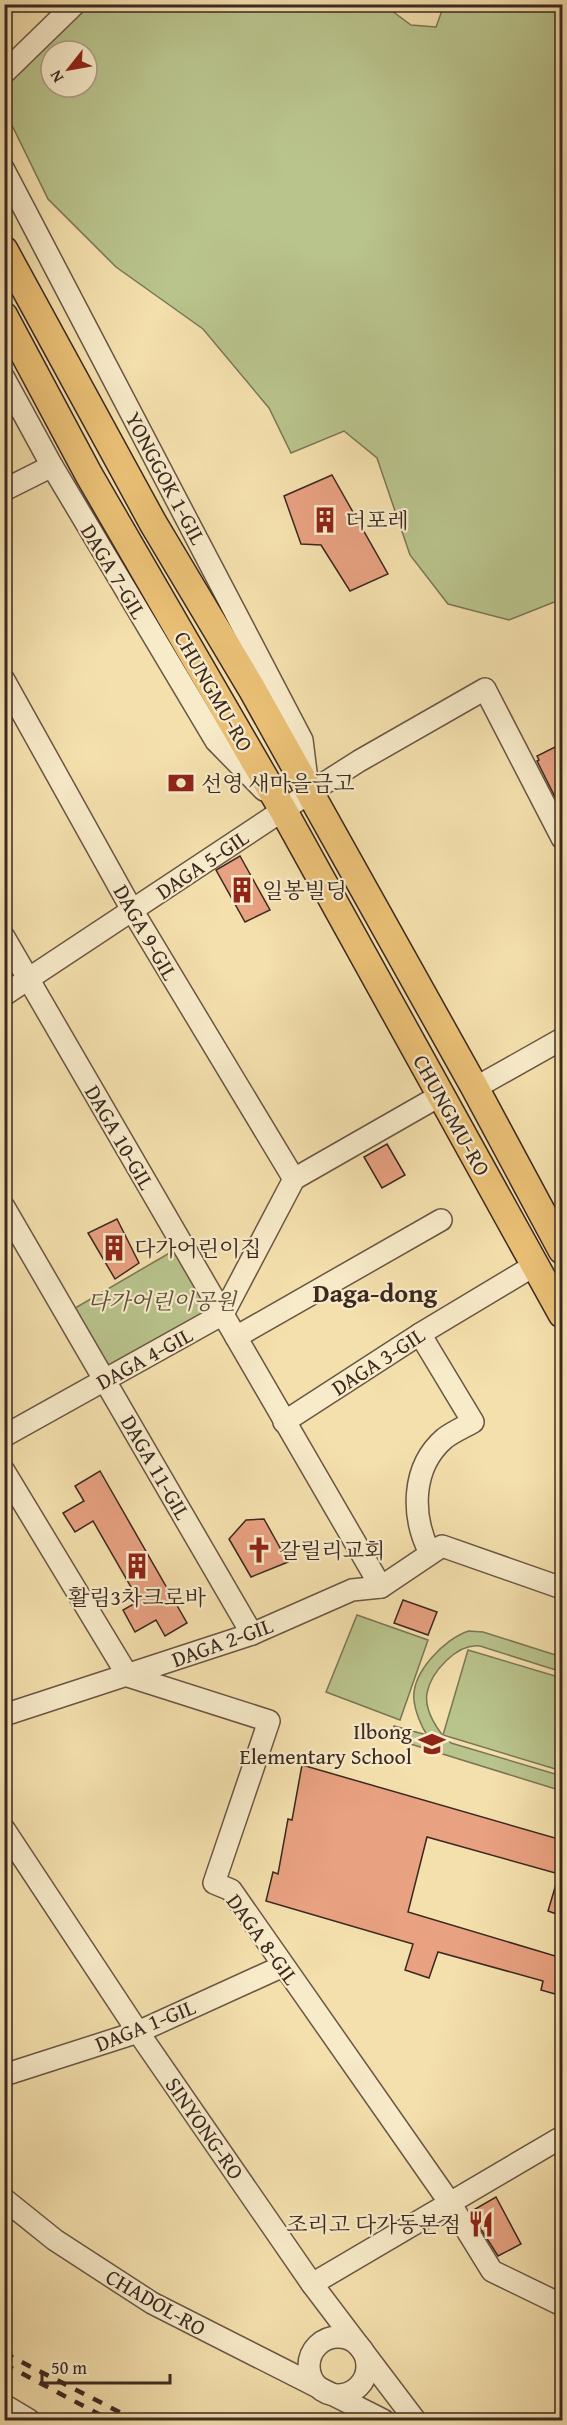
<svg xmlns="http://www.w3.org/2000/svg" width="567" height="2425" font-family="'Gentium Book Plus','Noto Serif KR',serif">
<rect width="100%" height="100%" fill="#f4e0ad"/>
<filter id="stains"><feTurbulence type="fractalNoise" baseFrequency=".00333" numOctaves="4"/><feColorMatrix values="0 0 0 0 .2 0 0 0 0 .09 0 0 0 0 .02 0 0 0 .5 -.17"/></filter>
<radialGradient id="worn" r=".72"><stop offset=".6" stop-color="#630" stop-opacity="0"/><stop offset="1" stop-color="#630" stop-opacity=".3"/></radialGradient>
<g fill="#b9c38c" stroke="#7a7656" stroke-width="1.5" fill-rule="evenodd">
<path d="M84,5H384L411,25L436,27L444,5H562V599L509,620L448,604L410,555L377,458L344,431L291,453L269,408L203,329L116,267L48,199L7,115L6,75ZM51,51H87V87H51Z"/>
<path d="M178,1248L212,1303L209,1318L116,1369L103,1366L70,1311Z"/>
<path d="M357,1615L428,1640L400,1720L326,1692Z"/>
<path d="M469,1631L483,1632L562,1657V1672L480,1646C457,1643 431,1672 427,1693C424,1710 438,1733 451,1743L562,1776V1791L391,1738L394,1726L427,1735C421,1726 415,1711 414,1700C411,1673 445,1638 469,1631Z"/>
<path d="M468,1650L562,1678V1771L443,1735Z"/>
</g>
<g fill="#e8a181" stroke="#3b2821" stroke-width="1.5">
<path d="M332,475L388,574L350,591L321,545L301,544L284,496Z"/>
<path d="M557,746L562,757V811L537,761L539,760L537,756Z"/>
<path d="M240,856L270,910L245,922L216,870Z"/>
<path d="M387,1144L405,1175L382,1188L364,1157Z"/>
<path d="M117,1219L139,1263L115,1279L88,1233Z"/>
<path d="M100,1471L187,1623L165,1636L156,1620L135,1632L123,1610L139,1601L93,1521L75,1532L63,1513L84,1501L75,1486Z"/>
<path d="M264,1519L288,1562L251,1577L229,1539L246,1520Z"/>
<path d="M403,1600L437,1612L428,1635L394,1623Z"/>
<path d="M302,1765L562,1840V1916L548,1911L559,1874L427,1837L408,1912L562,1958V1996L541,1990L543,1981L438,1952L429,1978L405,1970L413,1944L266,1901L273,1872L278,1874L288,1819L292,1820Z"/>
<path d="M496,2197L521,2244L498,2256L470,2212Z"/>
</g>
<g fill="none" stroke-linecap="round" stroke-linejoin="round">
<g stroke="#695644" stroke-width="24">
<g id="minor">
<path d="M4,73L75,4"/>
<path d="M4,170L302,740L307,780"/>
<path d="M4,378L52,466L216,741L264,790"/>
<path d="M4,490L52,466"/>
<path d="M4,680L132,910L294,1179"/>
<path d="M4,937L381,1587"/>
<path d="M4,995L309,793L359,761L485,689L562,838"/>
<path d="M475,1088L562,1039"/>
<path d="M4,1207L252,1634"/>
<path d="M420,1334L473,1422C464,1427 453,1432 445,1438C411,1467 411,1516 430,1553"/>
<path d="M236,1337L441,1220"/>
<path d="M284,1422L420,1334L535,1265"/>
<path d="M4,1436L223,1314L294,1179L441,1095"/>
<path d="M4,1471L128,1676L269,1721L214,1883L231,1890L450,2203L492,2271L562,2305"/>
<path d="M4,1715L252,1634L352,1590L381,1587L442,1546L562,1588"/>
<path d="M4,1829L138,2032L312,2284L415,2420"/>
<path d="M4,2075L138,2032L283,1966"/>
<path d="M4,2199L55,2240L152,2303L383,2420"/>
<path d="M312,2284L562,2137"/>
<circle cx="338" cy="2366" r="29"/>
<path d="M4,2405L29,2420"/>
</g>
</g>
<g stroke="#3b2821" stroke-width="30">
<g id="major">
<path d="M4,250L153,523L252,689L475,1088L562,1250"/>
<path d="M4,316L89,475L283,810L562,1314"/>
</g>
</g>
<use href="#minor" stroke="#f8ebca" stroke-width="21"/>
<use href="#major" stroke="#eac076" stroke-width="27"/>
<g stroke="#3b2821" stroke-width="4.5" stroke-dasharray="10 10" stroke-linecap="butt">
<path d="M4,2353L135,2420"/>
<path d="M4,2364L110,2420"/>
</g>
</g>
<defs>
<g id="building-bare" transform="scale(2.07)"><path d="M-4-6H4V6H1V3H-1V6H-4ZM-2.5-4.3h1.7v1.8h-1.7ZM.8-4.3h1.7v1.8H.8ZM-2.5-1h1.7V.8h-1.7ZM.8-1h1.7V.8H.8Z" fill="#8f2418" stroke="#f8ebca" stroke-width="2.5" paint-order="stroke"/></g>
<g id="bank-bare" transform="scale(2.07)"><path d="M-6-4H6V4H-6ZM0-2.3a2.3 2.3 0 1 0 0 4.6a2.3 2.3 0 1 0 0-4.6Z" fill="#8f2418" stroke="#f8ebca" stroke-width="2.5" paint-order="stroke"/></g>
<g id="church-bare" transform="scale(2.07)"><path d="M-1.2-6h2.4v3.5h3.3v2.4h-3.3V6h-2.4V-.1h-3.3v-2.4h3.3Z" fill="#8f2418" stroke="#f8ebca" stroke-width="2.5" paint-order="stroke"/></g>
<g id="school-bare" transform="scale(2.07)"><path d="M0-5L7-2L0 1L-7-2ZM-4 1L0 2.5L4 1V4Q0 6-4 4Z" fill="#8f2418" stroke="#f8ebca" stroke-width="2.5" paint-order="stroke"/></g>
<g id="restaurant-bare" transform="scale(2.07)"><path d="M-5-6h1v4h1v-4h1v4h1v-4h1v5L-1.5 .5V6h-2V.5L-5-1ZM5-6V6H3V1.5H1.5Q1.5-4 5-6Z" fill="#8f2418" stroke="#f8ebca" stroke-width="2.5" paint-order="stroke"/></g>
</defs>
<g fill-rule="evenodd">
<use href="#building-bare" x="325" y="520"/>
<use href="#bank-bare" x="181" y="783"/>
<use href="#building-bare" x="242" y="890"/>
<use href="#building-bare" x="114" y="1248"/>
<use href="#church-bare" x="259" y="1550"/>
<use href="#building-bare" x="137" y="1566"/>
<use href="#school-bare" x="432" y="1744"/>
<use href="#restaurant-bare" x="481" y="2224"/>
</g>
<g text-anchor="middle" stroke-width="4.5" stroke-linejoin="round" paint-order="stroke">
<g font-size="22" fill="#3b2821" stroke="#f8ebca">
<text transform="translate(166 478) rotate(62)" y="8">YONGGOK 1-GIL</text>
<text transform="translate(114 571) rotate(59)" y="8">DAGA 7-GIL</text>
<text transform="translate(214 691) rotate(60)" y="8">CHUNGMU-RO</text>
<text transform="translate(202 864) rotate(-34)" y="8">DAGA 5-GIL</text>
<text transform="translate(146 932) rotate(60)" y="8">DAGA 9-GIL</text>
<text transform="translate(452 1115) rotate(61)" y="8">CHUNGMU-RO</text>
<text transform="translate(120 1137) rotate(60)" y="8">DAGA 10-GIL</text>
<text transform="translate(144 1358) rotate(-29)" y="8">DAGA 4-GIL</text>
<text transform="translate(378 1361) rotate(-33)" y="8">DAGA 3-GIL</text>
<text transform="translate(156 1467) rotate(60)" y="8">DAGA 11-GIL</text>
<text transform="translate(222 1642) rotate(-20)" y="8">DAGA 2-GIL</text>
<text transform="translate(263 1939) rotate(54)" y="8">DAGA 8-GIL</text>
<text transform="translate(145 2025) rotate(-22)" y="8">DAGA 1-GIL</text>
<text transform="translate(205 2128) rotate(55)" y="8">SINYONG-RO</text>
<text transform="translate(156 2302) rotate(30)" y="8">CHADOL-RO</text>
</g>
<g font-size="22" fill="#3b2821" stroke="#f8ebca" text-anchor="start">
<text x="345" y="528">더포레</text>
<text x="201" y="791">선영 새마을금고</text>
<text x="262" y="898">일봉빌딩</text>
<text x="134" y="1256">다가어린이집</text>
<text x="279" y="1558">갈릴리교회</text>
<text x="137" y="1605" text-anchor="middle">활림3차크로바</text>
<text x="412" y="1739" text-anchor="end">Ilbong<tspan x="412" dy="25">Elementary School</tspan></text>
<text x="461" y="2232" text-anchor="end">조리고 다가동본점</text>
</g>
<g font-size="22" font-style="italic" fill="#5a4f3c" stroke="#f8ebca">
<text x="162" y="1309">다가어린이공원</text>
</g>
<g font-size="26" font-weight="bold" fill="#3b2821" stroke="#f8ebca">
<text x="375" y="1302">Daga-dong</text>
</g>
</g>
<rect width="567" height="2425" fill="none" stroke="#f4e0ad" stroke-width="24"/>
<rect x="6" y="6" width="555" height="2413" fill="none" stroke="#3b2821" stroke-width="3"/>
<rect x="12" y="12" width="543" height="2401" fill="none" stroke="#3b2821" stroke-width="1.5"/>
<g transform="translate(69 69) rotate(239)"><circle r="28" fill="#f8ebca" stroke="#ac9d86" stroke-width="1.5"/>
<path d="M0-4.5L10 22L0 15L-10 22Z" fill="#8f2418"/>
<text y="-9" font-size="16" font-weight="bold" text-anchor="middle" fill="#3b2821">N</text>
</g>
<path d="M42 2374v9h128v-9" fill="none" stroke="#3b2821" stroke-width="3"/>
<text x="51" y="2374" font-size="18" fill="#3b2821" stroke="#f8ebca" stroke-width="4.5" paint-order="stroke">50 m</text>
<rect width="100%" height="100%" filter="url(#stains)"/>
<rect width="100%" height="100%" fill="url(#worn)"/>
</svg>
